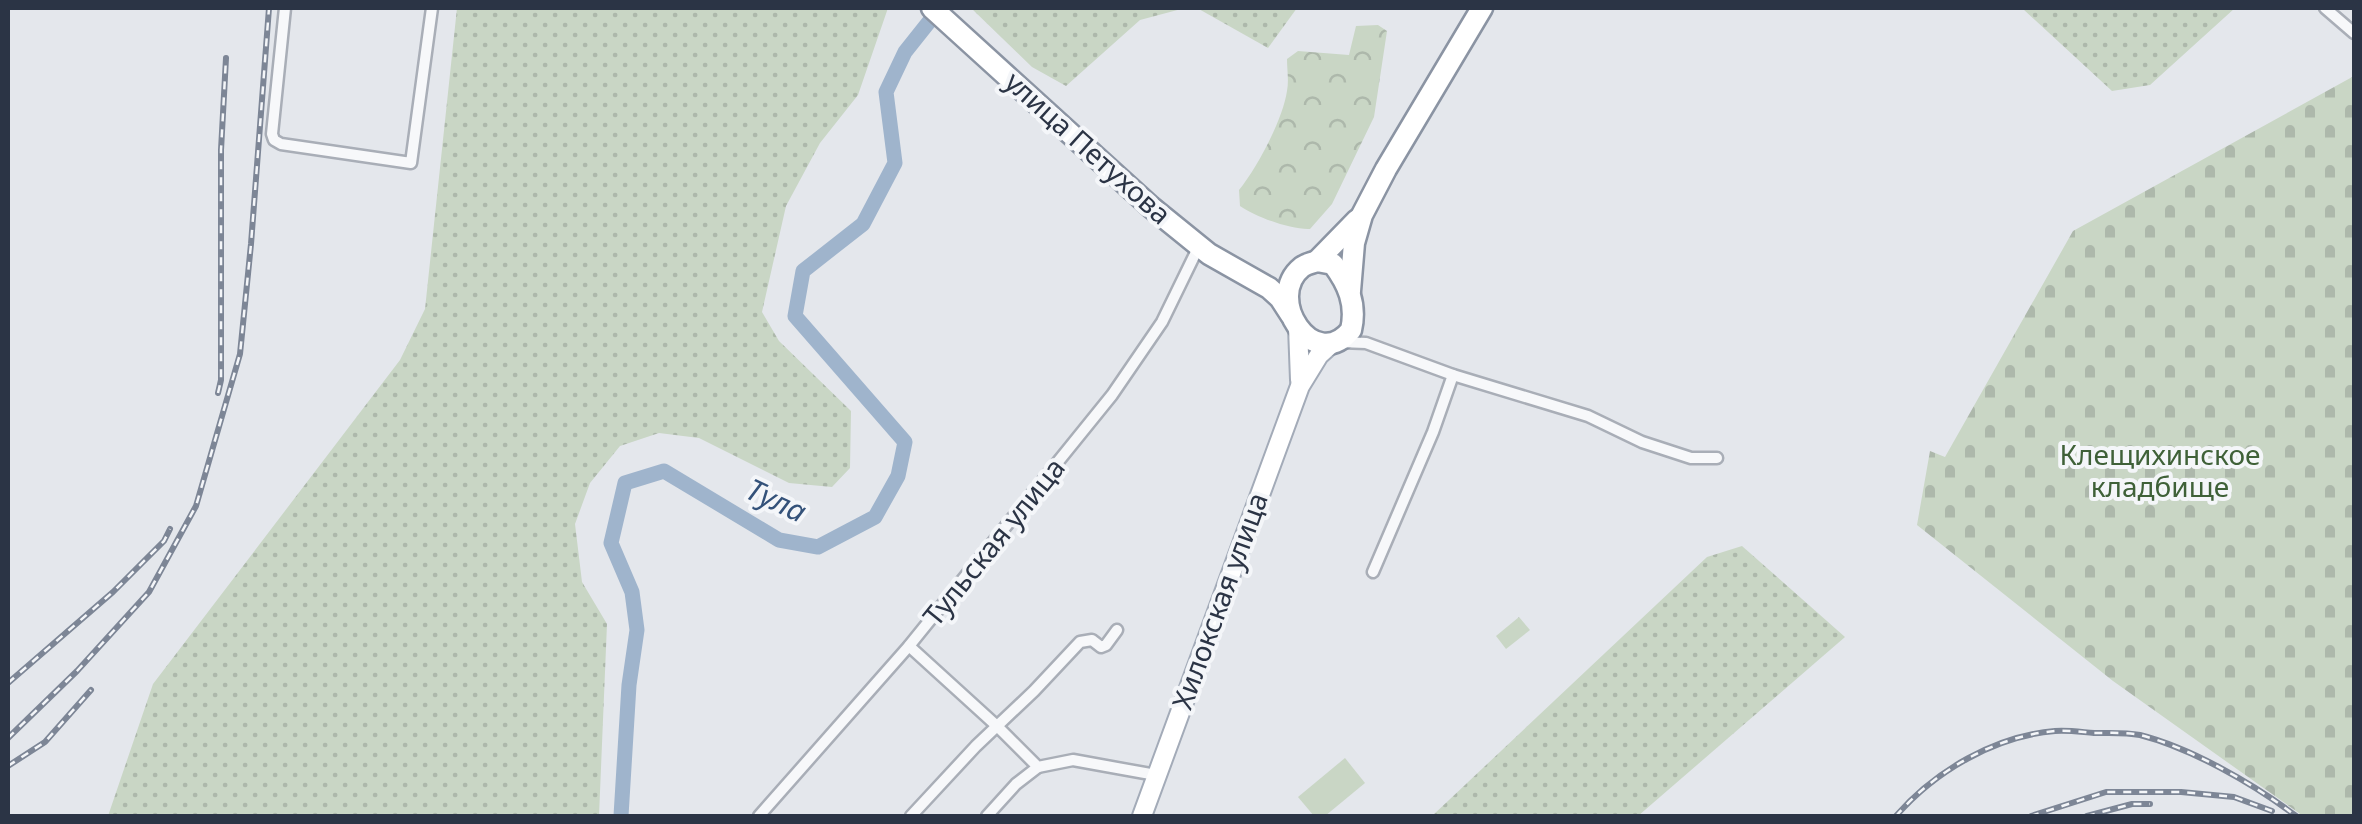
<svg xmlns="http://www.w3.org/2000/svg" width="2362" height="824" font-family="'Noto Sans',sans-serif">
<defs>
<pattern id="grass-tufts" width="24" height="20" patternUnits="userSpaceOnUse" patternTransform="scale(2.5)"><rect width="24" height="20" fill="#c9d6c5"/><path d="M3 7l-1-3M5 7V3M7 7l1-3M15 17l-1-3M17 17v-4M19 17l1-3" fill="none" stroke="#adb8ab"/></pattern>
<pattern id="forest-crowns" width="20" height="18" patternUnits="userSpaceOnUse" patternTransform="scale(2.5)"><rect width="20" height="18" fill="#c9d6c5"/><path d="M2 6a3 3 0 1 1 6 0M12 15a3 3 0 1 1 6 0" fill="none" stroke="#adb8ab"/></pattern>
<pattern id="cemetery-stones" width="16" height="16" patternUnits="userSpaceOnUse" patternTransform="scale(2.5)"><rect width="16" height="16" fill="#c9d6c5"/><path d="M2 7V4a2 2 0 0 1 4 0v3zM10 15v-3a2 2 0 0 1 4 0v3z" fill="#adb8ab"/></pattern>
<pattern id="garden-dots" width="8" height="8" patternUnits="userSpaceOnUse" patternTransform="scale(2.5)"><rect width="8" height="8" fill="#c9d6c5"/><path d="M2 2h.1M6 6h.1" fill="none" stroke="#adb8ab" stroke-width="1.8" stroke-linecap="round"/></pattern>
</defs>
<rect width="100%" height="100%" fill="#e4e7ec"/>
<path fill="url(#grass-tufts)" d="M1519,617L1530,630L1506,649L1496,636Z"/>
<path fill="url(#forest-crowns)" d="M1378,25L1387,31L1374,117L1332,204L1310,229C1291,230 1256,217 1240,206L1239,190C1257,168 1283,119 1287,91C1289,81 1287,69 1287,59L1298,51L1349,55L1356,26Z"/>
<path fill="url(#cemetery-stones)" d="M2354,76V816H2303L2113,681L1917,525L1930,451L1945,457L2073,231Z"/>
<g fill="url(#garden-dots)">
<path d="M457,8H888L858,95L820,143L786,206L762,312L779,341L851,411L850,468L832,487L789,483L699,438L659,433L620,446L590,483L575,524L582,582L607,624L599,816H108L153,684L400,360L425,309Z"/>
<path d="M971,8H1185L1140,20L1066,86L1032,67Z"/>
<path d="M1197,8H1297L1268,48Z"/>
<path d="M1966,8H2235L2150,85L2112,91L2023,9Z"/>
<path d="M1742,546L1845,637L1638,816H1432L1707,557Z"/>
</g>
<path fill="#c9d6c5" d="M1345,758L1365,783L1325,816H1314L1298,797Z"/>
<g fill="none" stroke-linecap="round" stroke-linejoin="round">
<path stroke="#9fb4cc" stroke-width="15" d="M621,816L629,685L637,630L632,592L611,543L625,483L664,471L779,540L818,547L875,517L898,476L905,442L795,316L803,271L863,224L895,163L886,92L905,52L940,8"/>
<g stroke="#a9aeb7" stroke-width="15">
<g id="street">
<path d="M285,8L272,134L274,140L281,144L411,163L432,8"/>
<path d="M2325,8L2354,33"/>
<path d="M1340,342L1366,343L1453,375L1588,416L1642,442L1691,458H1717"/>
<path d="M1373,572L1433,432L1453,375"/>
<path d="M909,646L998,727L1038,767L1073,760L1156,775"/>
<path d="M759,816L909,646L1112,395L1162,322L1199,246"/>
<path d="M911,816L976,746L1034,691L1080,642L1092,640L1101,647L1106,645L1117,630"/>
<path d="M987,816L1016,784L1038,767"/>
</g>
</g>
<g stroke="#a3abb8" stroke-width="22">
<g id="primary">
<path d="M1298,327L1300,380"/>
<path d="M1142,816L1300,386L1319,355L1330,345"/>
</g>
</g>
<g stroke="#8b94a3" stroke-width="25">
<g id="highway">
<path d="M932,8L1151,207L1209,254L1269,288L1280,298L1291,315"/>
<path d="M1317,261L1333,264C1348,284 1357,304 1351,330C1314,375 1263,298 1302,267C1306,264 1312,263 1317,261Z"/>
<path d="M1317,261L1357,220"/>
<path d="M1350,291L1354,243L1362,215L1386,169L1482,8"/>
</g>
</g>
<use href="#street" stroke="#f7f8fa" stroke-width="10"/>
<use href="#primary" stroke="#fff" stroke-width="18"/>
<use href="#highway" stroke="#fff" stroke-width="20"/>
<g stroke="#7d8696" stroke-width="6">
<g id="rail">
<path d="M218,393L221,380V150L226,58"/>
<path d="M8,683L113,592L164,541L170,529"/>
<path d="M8,738L77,671L149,592L196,506L240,354L251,244L269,8"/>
<path d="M8,766L45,742L91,690"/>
<path d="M1896,816C1935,771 1995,736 2055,731C2068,730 2081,732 2094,733C2108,733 2125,732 2140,735C2191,748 2254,784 2296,816"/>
<path d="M2031,816L2106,792H2181L2234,797L2272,811"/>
<path d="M2087,816L2132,804H2150"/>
</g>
</g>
<use href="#rail" stroke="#f4f6f9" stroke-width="2.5" stroke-dasharray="8" stroke-linecap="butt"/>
</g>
<g text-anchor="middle" stroke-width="8" stroke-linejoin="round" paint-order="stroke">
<g font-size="28" fill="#2b3445" stroke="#f4f6f9">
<text transform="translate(1088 148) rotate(42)" y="10">улица Петухова</text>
<text transform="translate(994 542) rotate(-51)" y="10">Тульская улица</text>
<text transform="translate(1220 601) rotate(-70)" y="10">Хилокская улица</text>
</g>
<g font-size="28" fill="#3f6138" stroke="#f4f6f9">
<text x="2160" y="465">Клещихинское<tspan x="2160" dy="32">кладбище</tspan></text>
</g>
<g font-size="30" font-style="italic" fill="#34527a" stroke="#f4f6f9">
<text transform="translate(776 501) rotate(25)" y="10">Тула</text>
</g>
</g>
<rect width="2362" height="824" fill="none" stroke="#2b3445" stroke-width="20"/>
</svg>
